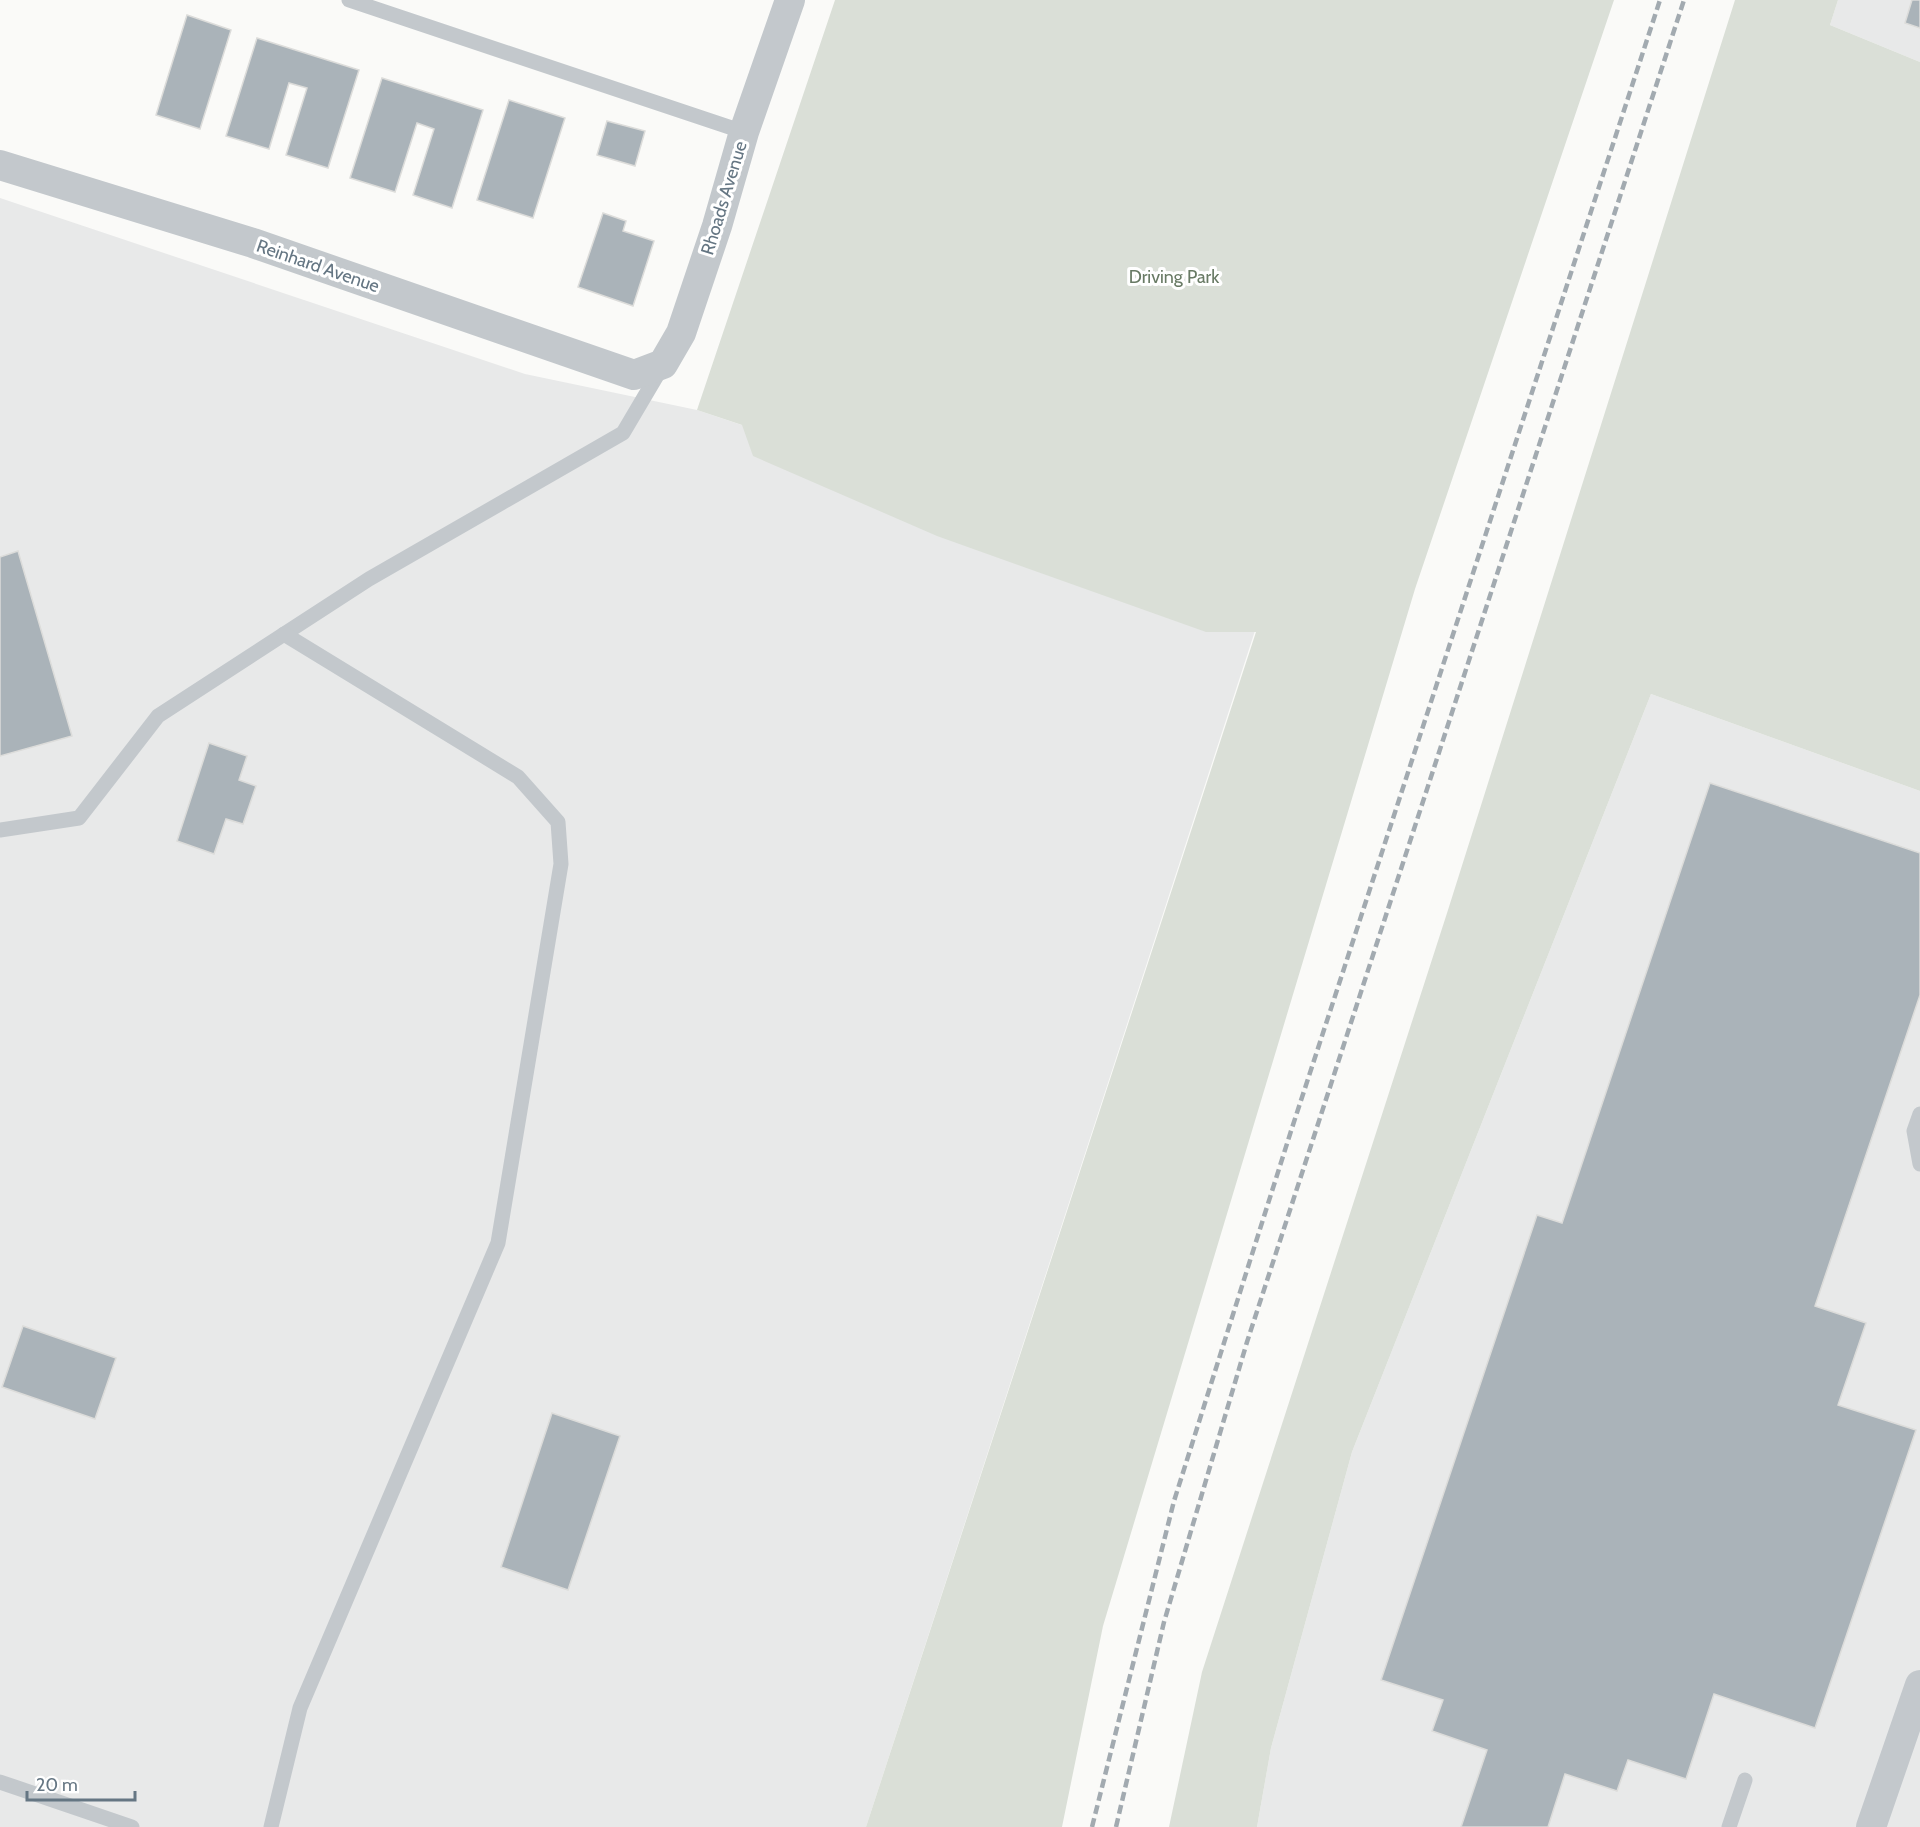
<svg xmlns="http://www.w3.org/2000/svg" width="1920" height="1827" font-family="Cabin,sans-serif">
<rect width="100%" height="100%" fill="#fafaf8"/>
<g fill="#e8e9e9">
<path d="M1838,0H1920V62L1830,25Z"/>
<path d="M0,198L525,374L697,410L1265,600L866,1827H0Z"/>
<path d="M1651,694L1920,791V1827H1257L1271,1748L1352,1452Z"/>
</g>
<g fill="#dadfd7">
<path d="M835,0H1614L1415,589L1103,1626L1062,1827H866L1256,632H1206L937,536L753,456L742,425L697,410Z"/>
<path d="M1735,0H1838L1830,25L1920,62V791L1651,694L1352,1452L1271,1748L1257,1827H1169L1202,1672L1448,910Z"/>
</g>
<g fill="#aab3b9" stroke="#dcdcda" stroke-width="1.5">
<path d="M1912,0H1920V28L1905,23Z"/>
<path d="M187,15L231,30L200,129L156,115Z"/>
<path d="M257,38L359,70L328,168L286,155L307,88L289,83L269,149L226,136Z"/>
<path d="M382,78L483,110L452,208L413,195L434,129L417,123L395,192L350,178Z"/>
<path d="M509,100L565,118L533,218L477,200Z"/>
<path d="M607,121L645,131L635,166L597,155Z"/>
<path d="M603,213L626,221L623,231L654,241L633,306L578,287Z"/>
<path d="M18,551L72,736L0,756V557Z"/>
<path d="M209,743L247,756L239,780L256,786L243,824L226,819L214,854L177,841Z"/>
<path d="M1710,783L1920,853V995L1815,1306L1866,1323L1838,1405L1916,1430L1815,1728L1714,1694L1686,1779L1628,1760L1617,1791L1565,1774L1548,1827H1461L1487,1750L1432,1731L1443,1700L1381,1680L1537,1215L1562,1223Z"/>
<path d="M23,1326L116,1358L95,1419L2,1387Z"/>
<path d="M552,1413L620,1436L568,1590L501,1567Z"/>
</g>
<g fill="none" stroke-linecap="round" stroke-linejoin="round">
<g stroke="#c3c8cc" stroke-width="15">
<path d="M349,0L744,132"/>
<path d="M0,830L79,818L158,716L369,579L623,433L662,367"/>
<path d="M1920,1114L1914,1131L1920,1164"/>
<path d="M0,1782L132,1827"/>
<path d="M271,1827L300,1708L498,1243L561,864L558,822L518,777L284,634"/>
<path d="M1729,1827L1745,1780"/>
</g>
<g stroke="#c3c8cc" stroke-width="30">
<path d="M0,165L253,243L634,375L663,364L681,333L717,226L744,132L790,0"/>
<path d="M1871,1827L1920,1685"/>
</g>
<g stroke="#a2aab0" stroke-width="4.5" stroke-dasharray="9 4.5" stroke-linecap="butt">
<path d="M1092,1827L1174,1501L1291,1131L1660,0"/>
<path d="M1116,1827L1164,1622L1247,1342L1684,0"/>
</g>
</g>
<g text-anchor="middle" stroke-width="6" stroke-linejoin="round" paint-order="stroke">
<g font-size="18" fill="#657683" stroke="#fff">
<text transform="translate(724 198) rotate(-73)" y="6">Rhoads Avenue</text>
<text transform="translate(318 266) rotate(19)" y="6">Reinhard Avenue</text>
</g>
<g font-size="18" fill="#687a64" stroke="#fff">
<text x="1174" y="283">Driving Park</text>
</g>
</g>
<path d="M27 1791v9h108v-9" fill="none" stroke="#657683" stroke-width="3"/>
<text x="36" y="1791" font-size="18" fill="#657683" stroke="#ffffff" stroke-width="4.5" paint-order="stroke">20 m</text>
</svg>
